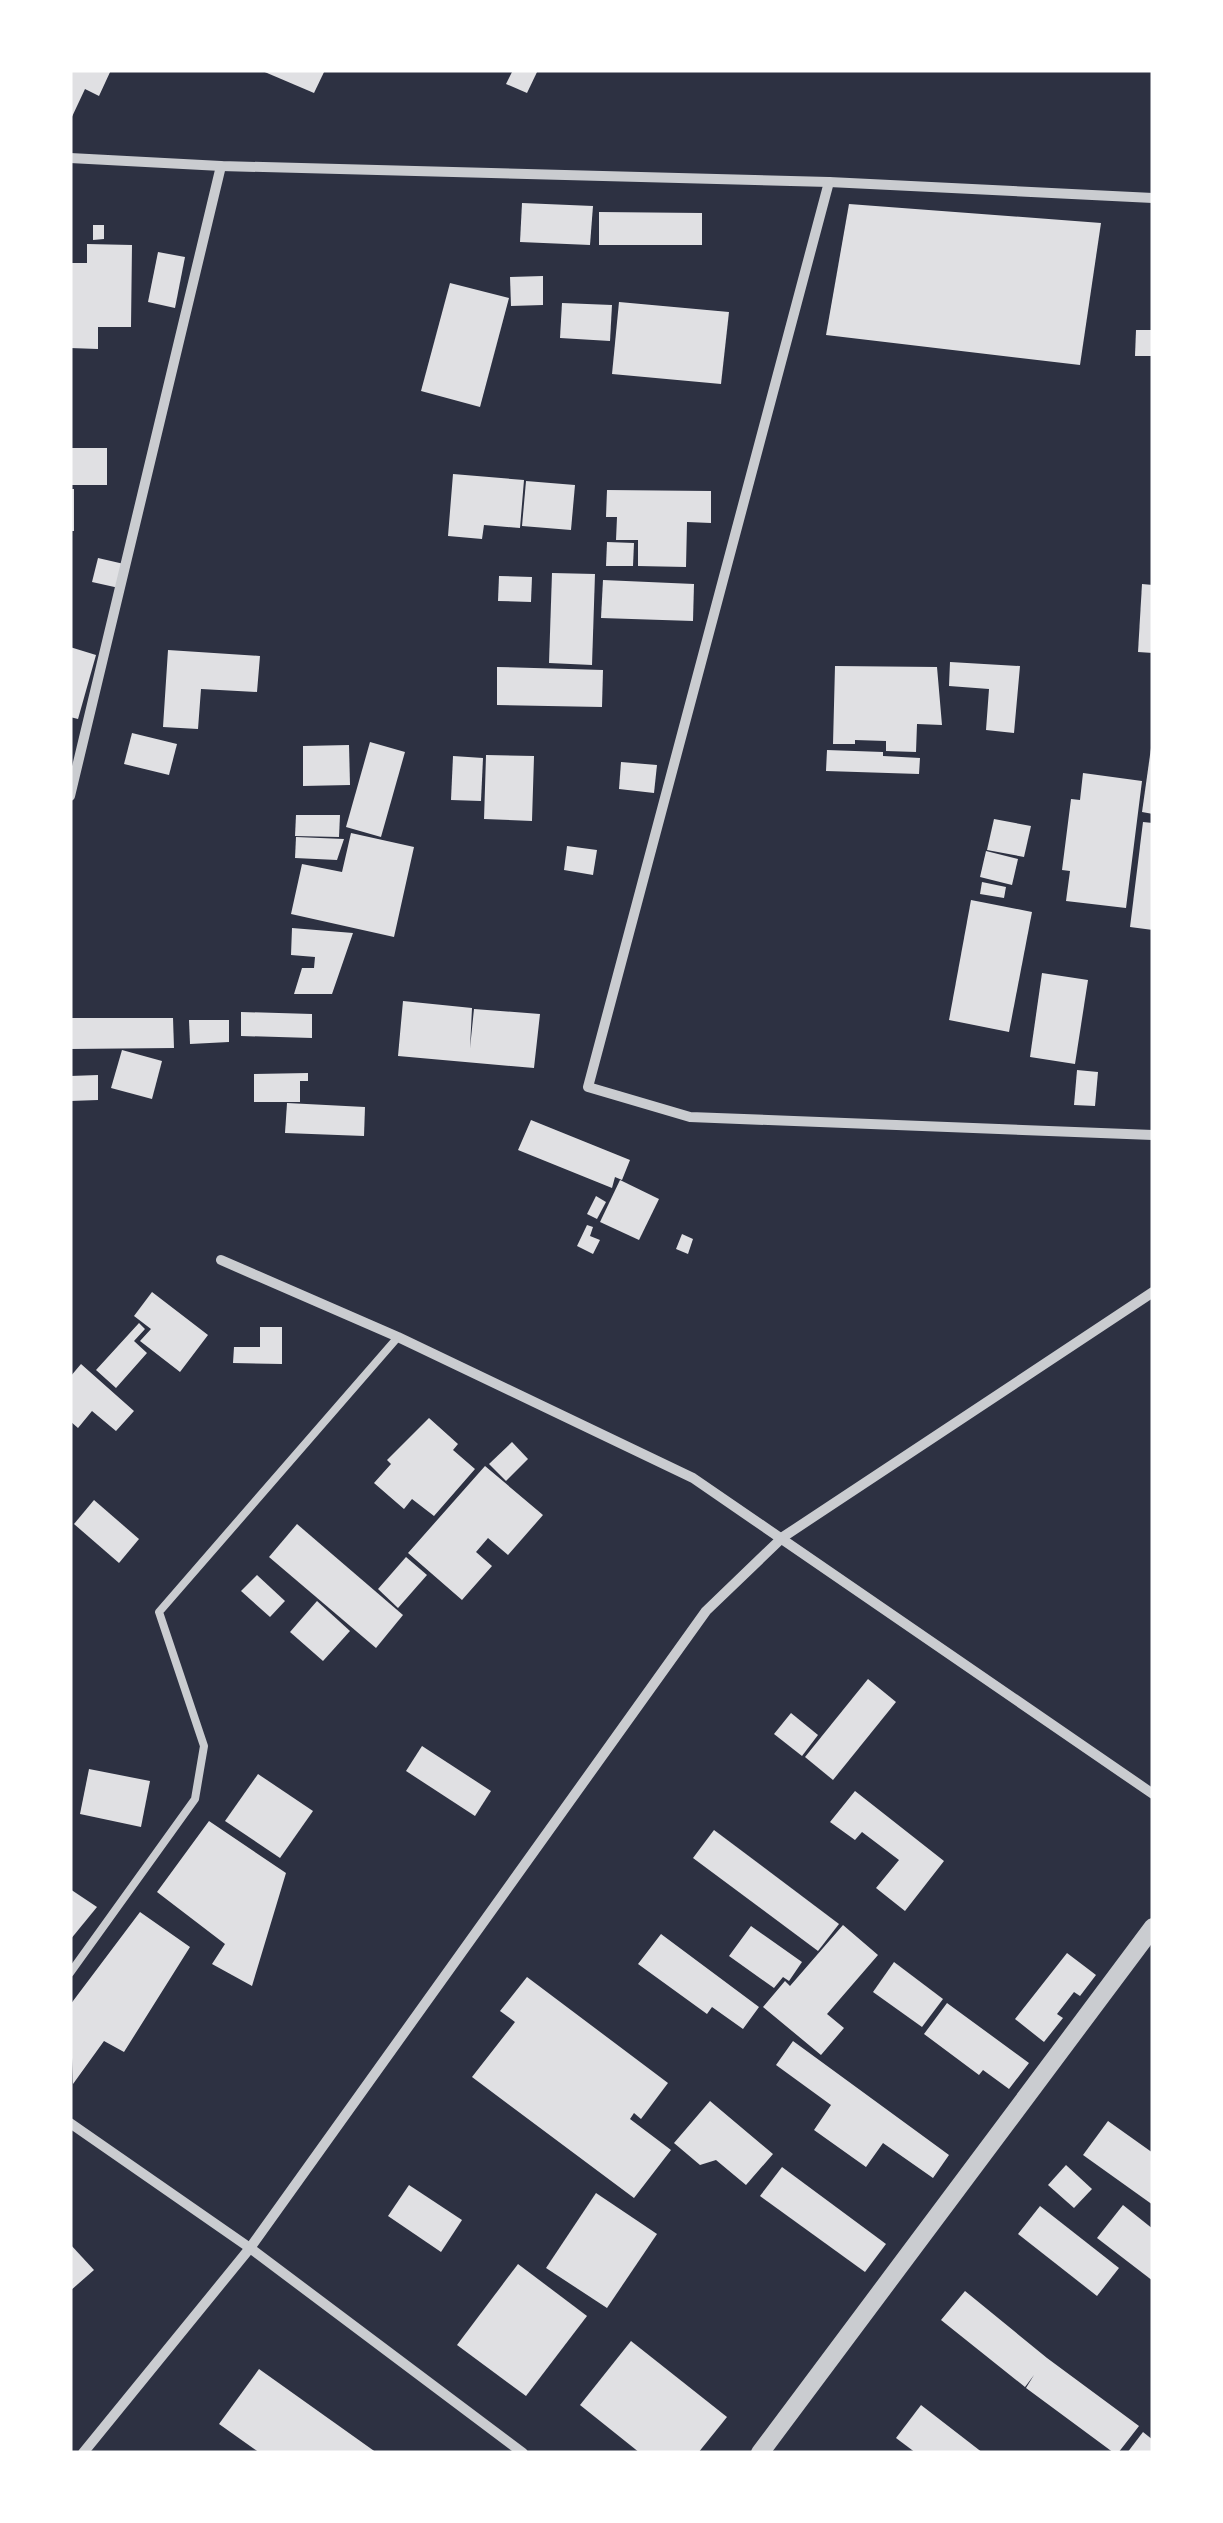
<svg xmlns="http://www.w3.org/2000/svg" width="1223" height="2523" font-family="'Libre Baskerville',serif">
<rect width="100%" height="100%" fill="#2d3142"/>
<g fill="#e0e0e3">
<path d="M70,70H111L99,96L85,89L70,121Z"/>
<path d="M260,70H325L314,93Z"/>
<path d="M513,70H538L527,93L506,84Z"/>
<path d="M522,203L593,206L590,245L520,242Z"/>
<path d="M849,204L1101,223L1080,365L826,335Z"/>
<path d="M599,212L702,213V245H599Z"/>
<path d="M93,225H104V239L93,240Z"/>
<path d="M87,244L132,245L131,327H98V349L70,348V263H87Z"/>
<path d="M158,252L185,257L175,308L148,302Z"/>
<path d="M543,276V305L511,306L510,277Z"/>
<path d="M450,283L509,298L480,407L421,391Z"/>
<path d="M619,302L729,312L721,384L612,374Z"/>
<path d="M562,303L612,305L610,341L560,338Z"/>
<path d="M1136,330H1153V356H1135Z"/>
<rect x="70" y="448" width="37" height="37"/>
<path d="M453,474L524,480L520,528L484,525L482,539L448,536Z"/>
<path d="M526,481L575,485L571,530L522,526Z"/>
<rect x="70" y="489" width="4" height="42"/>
<path d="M607,490L711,491V523L687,522L686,567L638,566V540H616L617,517H606Z"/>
<path d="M607,542L634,543L633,566H606Z"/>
<path d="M98,558L124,564L119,588L92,582Z"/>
<path d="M552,573L595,574L592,665L549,663Z"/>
<path d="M499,576L532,577L531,602L498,601Z"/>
<path d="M603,580L694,584L693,621L601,618Z"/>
<path d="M1142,584L1153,585V653L1138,652Z"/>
<path d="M70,647L96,655L78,719L70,717Z"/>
<path d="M168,650L260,656L257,692L201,689L198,729L163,727Z"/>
<path d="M950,662L1020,666L1014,733L986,730L989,689L949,686Z"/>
<path d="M835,666L937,667L942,725L917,724L916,752L886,751V741L855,740V744H833Z"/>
<path d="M497,667L603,670L602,707L497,705Z"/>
<path d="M132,733L177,744L169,775L124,764Z"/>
<path d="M370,742L405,752L381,837L346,827Z"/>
<path d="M349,745L350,785L303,786V746Z"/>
<path d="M1151,748H1153V814L1142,812Z"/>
<path d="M827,750L883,752V756L920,758L919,774L826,771Z"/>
<path d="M486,755L534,756L532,821L484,819Z"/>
<path d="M453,756L483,758L481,801L451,800Z"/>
<path d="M621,762L657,765L654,793L619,789Z"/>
<path d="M1083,773L1142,781L1126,908L1066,901L1070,871L1062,870L1071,799L1080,800Z"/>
<path d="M296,815H340L339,837L295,836Z"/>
<path d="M994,819L1031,826L1024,857L987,850Z"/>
<path d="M1143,822L1153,823V930L1130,927Z"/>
<path d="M351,833L414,847L394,937L291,914L302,864L342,872Z"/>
<path d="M296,837L344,839L337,860L295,858Z"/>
<path d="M567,846L597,850L593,875L564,870Z"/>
<path d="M986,851L1018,859L1012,885L980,877Z"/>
<path d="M982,882L1006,887L1004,898L980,894Z"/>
<path d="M971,900L1032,912L1009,1032L949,1020Z"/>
<path d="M292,928L353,933L332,994H294L302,968H314L315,957L291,955Z"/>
<path d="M1042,973L1088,980L1075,1064L1030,1057Z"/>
<path d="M403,1001L472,1008L470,1048L474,1009L540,1014L534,1068L398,1056Z"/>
<path d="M241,1012L312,1014V1038L241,1036Z"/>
<path d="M70,1018H173L174,1048L70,1049Z"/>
<path d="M189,1020H229V1042L190,1044Z"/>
<path d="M122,1050L162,1061L152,1099L111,1088Z"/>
<path d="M1077,1070L1098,1072L1095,1106L1074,1105Z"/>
<path d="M308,1073V1081H300V1102H254V1074Z"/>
<path d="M98,1075V1100L70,1101V1076Z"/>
<path d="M287,1103L365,1107L364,1136L285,1133Z"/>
<path d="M531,1120L630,1160L622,1180L615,1177L612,1188L518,1150Z"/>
<path d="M620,1180L659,1199L639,1240L600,1222Z"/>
<path d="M596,1196L606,1202L597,1219L587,1214Z"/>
<path d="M587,1225L593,1227L590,1236L600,1240L593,1254L577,1246Z"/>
<path d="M682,1234L693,1239L688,1254L676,1249Z"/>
<path d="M152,1292L208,1335L180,1372L140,1341L151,1329L134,1316Z"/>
<path d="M139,1323L145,1329L134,1341L147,1353L116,1388L96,1370Z"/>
<path d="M260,1327H282V1364L233,1363L234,1347H260Z"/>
<path d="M81,1364L134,1411L116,1431L92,1411L78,1428L70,1421V1377Z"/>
<path d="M429,1418L458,1444L453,1450L475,1469L434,1516L412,1499L404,1509L374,1483L391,1464L387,1460Z"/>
<path d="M512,1442L528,1459L506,1481L489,1464Z"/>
<path d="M485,1466L543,1515L508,1555L488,1538L476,1552L492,1566L462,1600L408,1553Z"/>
<path d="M94,1500L139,1539L119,1563L74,1524Z"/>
<path d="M297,1524L403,1615L376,1648L269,1557Z"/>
<path d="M406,1557L427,1575L398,1608L378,1589Z"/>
<path d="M257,1575L285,1601L270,1617L241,1591Z"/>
<path d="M317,1601L350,1631L323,1661L290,1632Z"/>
<path d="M868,1679L896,1702L833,1780L805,1757Z"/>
<path d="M791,1713L818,1735L802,1756L774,1734Z"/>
<path d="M422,1746L491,1791L475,1816L406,1771Z"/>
<path d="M89,1769L150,1781L141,1827L80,1814Z"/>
<path d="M258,1774L313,1811L280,1858L225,1821Z"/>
<path d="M855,1791L944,1861L905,1911L876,1888L899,1860L862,1832L855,1840L830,1822Z"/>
<path d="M209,1821L286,1873L252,1986L212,1964L225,1944L157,1892Z"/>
<path d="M714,1830L839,1924L818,1951L693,1858Z"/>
<path d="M70,1889L97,1907L70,1940Z"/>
<path d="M140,1912L190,1947L124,2052L104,2041L73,2084L70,2005Z"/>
<path d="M843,1925L878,1955L827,2014L844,2028L821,2055L763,2007L785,1981L790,1986Z"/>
<path d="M751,1926L802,1962L789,1981L783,1977L774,1988L729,1956Z"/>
<path d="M661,1934L759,2007L743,2029L712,2007L707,2014L638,1964Z"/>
<path d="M1067,1953L1096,1975L1080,1996L1074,1992L1057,2014L1063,2018L1044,2042L1015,2019Z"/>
<path d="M894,1962L943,1999L922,2027L873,1992Z"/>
<path d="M527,1977L668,2083L641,2119L634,2113L630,2119L671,2150L634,2198L472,2077L515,2022L500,2011Z"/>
<path d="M947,2003L1029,2063L1009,2089L983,2070L979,2075L924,2034Z"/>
<path d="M793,2041L949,2155L933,2178L883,2143L866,2167L814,2130L831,2105L776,2065Z"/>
<path d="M710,2101L773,2154L746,2185L716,2160L700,2165L674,2143Z"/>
<path d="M1108,2121L1153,2153V2205L1083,2155Z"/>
<path d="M1066,2165L1092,2189L1074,2208L1048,2185Z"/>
<path d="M782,2167L886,2244L865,2272L760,2196Z"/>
<path d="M409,2185L462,2220L441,2252L388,2216Z"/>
<path d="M596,2193L657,2234L607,2308L546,2268Z"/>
<path d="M1123,2205L1153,2229V2281L1097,2238Z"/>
<path d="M1040,2206L1119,2268L1097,2296L1018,2234Z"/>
<path d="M70,2244L94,2270L70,2291Z"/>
<path d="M518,2264L587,2316L526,2396L457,2345Z"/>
<path d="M965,2291L1047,2358L1139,2426L1118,2453H1114L1026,2388L1034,2375L1025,2387L941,2320Z"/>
<path d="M631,2341L727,2417L698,2453H640L580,2405Z"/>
<path d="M259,2369L377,2453H260L219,2424Z"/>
<path d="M921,2405L983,2453H916L896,2438Z"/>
<path d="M1143,2432L1153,2440V2453H1127Z"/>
</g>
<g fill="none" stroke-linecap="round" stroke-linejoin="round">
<path stroke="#caccd0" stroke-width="8" d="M70,1973L195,1799L204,1746L159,1612L398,1337"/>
<g stroke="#caccd0" stroke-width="10">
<path d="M70,158L221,166L829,182L1153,198"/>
<path d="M829,182L588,1087L690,1117L1153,1135"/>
<path d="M70,796L221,166"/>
<path d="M221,1260L398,1337L693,1478L1153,1794"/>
<path d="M70,2123L250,2248L523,2453"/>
<path d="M83,2453L250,2248L706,1611L783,1537L1153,1292"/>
</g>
<path stroke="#caccd0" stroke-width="18" d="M760,2453L1153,1927"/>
</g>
<rect width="1223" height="2523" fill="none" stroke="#ffffff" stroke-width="145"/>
</svg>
